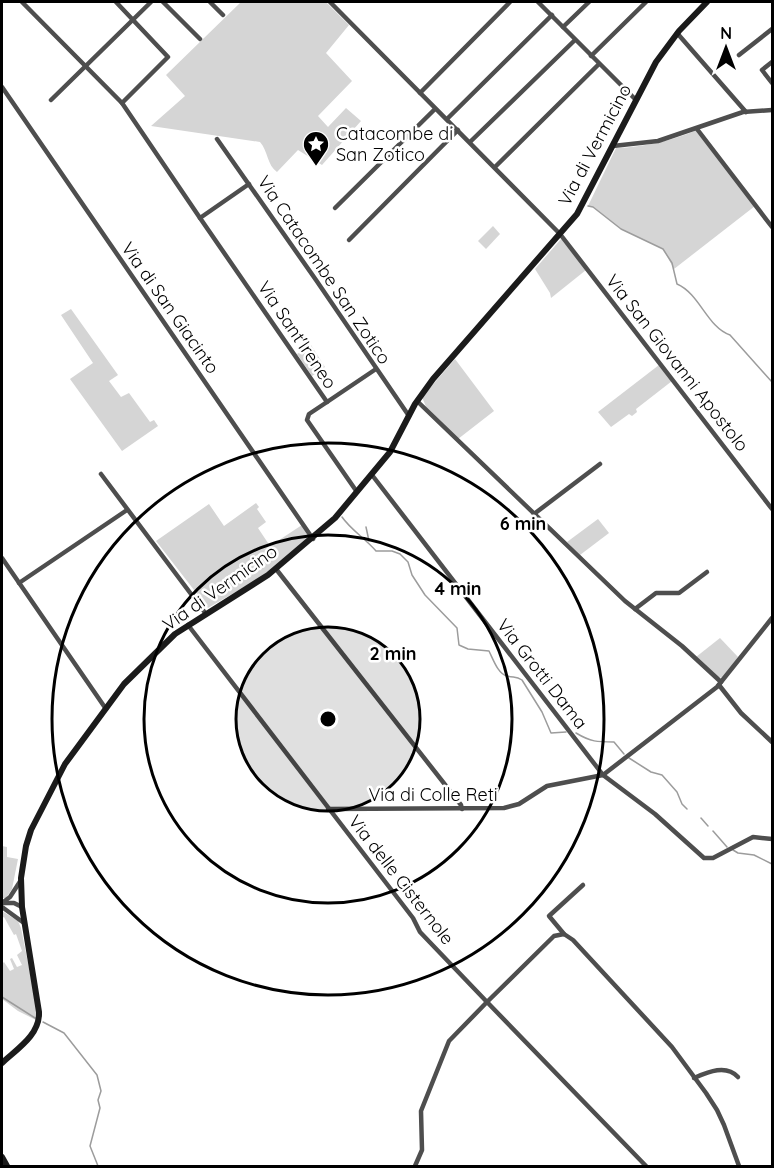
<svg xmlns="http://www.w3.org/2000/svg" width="774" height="1168" font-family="Quicksand,sans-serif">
<rect width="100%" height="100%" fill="#fff"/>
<g fill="#d5d5d5">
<path d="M241,2H326L349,25L326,53L352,81L318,116L328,127L346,108L361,121L322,165L298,150L277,172C267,165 268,151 260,142L151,126L185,96L166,75Z"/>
<path d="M697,130L755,206L674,269L663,249L621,229L593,207L588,206L616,148C645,147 671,141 697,130Z"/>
<path d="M493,226L500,234L486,249L478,241Z"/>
<path d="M561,239L586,270L551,298L550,293L535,269Z"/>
<path d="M71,309L118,375L109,381L121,397L129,393L150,422L154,420L158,426L122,451L70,379L93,363L61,315Z"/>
<path d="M311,345L325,367L312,376L297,354Z"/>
<path d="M455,359L494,411L458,439L427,409L422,397Z"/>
<path d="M659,365L672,381L636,409L637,412L632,416L629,414L611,427L598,412Z"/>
<path d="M256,503L259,507L257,509L266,522L258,528L270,546L302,525L309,538L268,573L208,608L156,541L209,504L224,526Z"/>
<path d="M598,519L609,533L580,555L567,542Z"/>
<path d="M720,638L738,657L723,678L718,677L696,657Z"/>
<path d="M2,846L7,847V857L18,859L12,889L6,898H2Z"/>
<path d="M2,911L18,921L21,928L36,1003V1020L18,1011L2,999V964L4,962L10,971L14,969L10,959L12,958L17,967L22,965L17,955L22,951L16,934L14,935L4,917L2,918Z"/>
</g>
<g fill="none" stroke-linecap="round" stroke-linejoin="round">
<g stroke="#9c9c9c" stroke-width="1.5">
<path d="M588,206L593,207L621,229L663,249L672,263L677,284C700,294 707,327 730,335L772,382"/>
<path d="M342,517C351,530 366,539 376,551H392L400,554L408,562L412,575L425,595L457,628L459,645L468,649L489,651C493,659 498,674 507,676C514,678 516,676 522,680L542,712L551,733L566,732"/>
<path d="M366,527L369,541"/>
<path d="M576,733C591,742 597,742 614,742L624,754"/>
<path d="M629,758L651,772L662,775L677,792L682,804L687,809"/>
<path d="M701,818L708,826"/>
<path d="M713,831L727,847"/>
<path d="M733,850L738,853L754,855L772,864"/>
<path d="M2,997L35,1018"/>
<path d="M43,1022L64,1033L97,1075L101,1091L98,1100L100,1108L90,1146L98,1166"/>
</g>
<g stroke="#4e4e4e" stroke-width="4.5">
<path d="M22,2L122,103L200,218L249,184"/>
<path d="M116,2L168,57L122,103"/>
<path d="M163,2L200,39"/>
<path d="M210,2L223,15"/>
<path d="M330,2L560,234L772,509"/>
<path d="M538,2L636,100"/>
<path d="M563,27L589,2"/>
<path d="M677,33L746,112"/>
<path d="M739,55L772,29"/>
<path d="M591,56L646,2"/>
<path d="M772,62L762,70L772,83"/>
<path d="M2,87L313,539"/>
<path d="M420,93L510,2"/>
<path d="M51,100L151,2"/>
<path d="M447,119L552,15"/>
<path d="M697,129L772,227"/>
<path d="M217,139L316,280L409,416"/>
<path d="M470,142L575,40"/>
<path d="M613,146L658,141L743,112L772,110"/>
<path d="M495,167L599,64"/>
<path d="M335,208L435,109"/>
<path d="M200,218L327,402L309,414L307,420L357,492"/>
<path d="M349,240L458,130"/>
<path d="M417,401L625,601L682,646L721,682"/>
<path d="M327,402L376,369"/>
<path d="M101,474L206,614"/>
<path d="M372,475L603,775L655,814L704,858H713L753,837L772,839"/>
<path d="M534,514L600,464"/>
<path d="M2,558L106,709"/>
<path d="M276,569L461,805L462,809"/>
<path d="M19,583L127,510"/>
<path d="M635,609L656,593H679L707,572"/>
<path d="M188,625L413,918L420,932L487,1002L554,936L564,934L573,940L672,1047L706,1093L717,1110L724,1125L739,1166"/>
<path d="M719,685L741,713L772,742"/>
<path d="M328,809L504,808L519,804L547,786L603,775L717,687L772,618"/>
<path d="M2,903L10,897L21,880"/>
<path d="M4,903H14L22,907"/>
<path d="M2,907L24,923"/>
<path d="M564,934L549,916L583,885"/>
<path d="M694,1078C708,1072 726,1064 738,1077"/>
<path d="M415,1166L422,1150L421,1111L449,1041L487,1002L646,1166"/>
</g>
<g stroke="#1b1b1b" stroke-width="6">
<path d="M2,1063C17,1049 40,1035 39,1012L22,907L21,878L26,846L31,830L65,764L124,684L175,634L268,575L335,518L390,452L415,404L433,379L577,214L656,62L679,31L707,2"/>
<path d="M2,1157L7,1166"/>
</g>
</g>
<circle cx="328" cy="719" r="92" fill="#000" fill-opacity=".12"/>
<g fill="none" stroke="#000" stroke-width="3">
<circle cx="328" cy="719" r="92"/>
<circle cx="328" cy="719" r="184"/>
<circle cx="328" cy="719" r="276"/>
</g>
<defs>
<g id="sight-pin" transform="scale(1.35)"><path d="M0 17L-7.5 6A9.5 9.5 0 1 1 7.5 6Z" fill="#000" stroke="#fff"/><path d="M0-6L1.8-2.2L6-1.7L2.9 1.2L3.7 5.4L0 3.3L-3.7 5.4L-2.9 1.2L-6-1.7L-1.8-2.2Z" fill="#fff"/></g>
</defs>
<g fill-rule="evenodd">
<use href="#sight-pin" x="316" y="144"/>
</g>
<g text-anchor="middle" stroke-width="5" stroke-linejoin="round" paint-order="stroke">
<g font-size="18" fill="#000" stroke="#fff" text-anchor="start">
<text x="336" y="140">Catacombe di<tspan x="336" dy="21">San Zotico</tspan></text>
</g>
<g font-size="18" fill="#000" stroke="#fff">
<text transform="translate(595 145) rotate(-62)" y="6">Via di Vermicino</text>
<text transform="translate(324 270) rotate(56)" y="6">Via Catacombe San Zotico</text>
<text transform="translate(170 308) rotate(55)" y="6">Via di San Giacinto</text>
<text transform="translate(297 335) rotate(56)" y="6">Via Sant'Ireneo</text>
<text transform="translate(677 363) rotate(52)" y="6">Via San Giovanni Apostolo</text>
<text transform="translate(220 588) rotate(-35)" y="6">Via di Vermicino</text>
<text transform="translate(542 674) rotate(52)" y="6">Via Grotti Dama</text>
<text x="433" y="801">Via di Colle Reti</text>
<text transform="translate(401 880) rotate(52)" y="6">Via delle Cisternole</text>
</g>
</g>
<circle cx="328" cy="719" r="9" fill="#000" stroke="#fff" stroke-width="3"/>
<g font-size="18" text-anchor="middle" font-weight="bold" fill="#000" stroke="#fff" stroke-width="5" stroke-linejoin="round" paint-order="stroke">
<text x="523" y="530">6 min</text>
<text x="458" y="595">4 min</text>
<text x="393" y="660">2 min</text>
</g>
<rect width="774" height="1168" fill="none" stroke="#000000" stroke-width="6"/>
<g transform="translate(726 48)" stroke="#ffffff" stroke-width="4.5" paint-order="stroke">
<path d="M0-4.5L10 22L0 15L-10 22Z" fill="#000000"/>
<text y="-9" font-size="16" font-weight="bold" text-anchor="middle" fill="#000000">N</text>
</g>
</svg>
